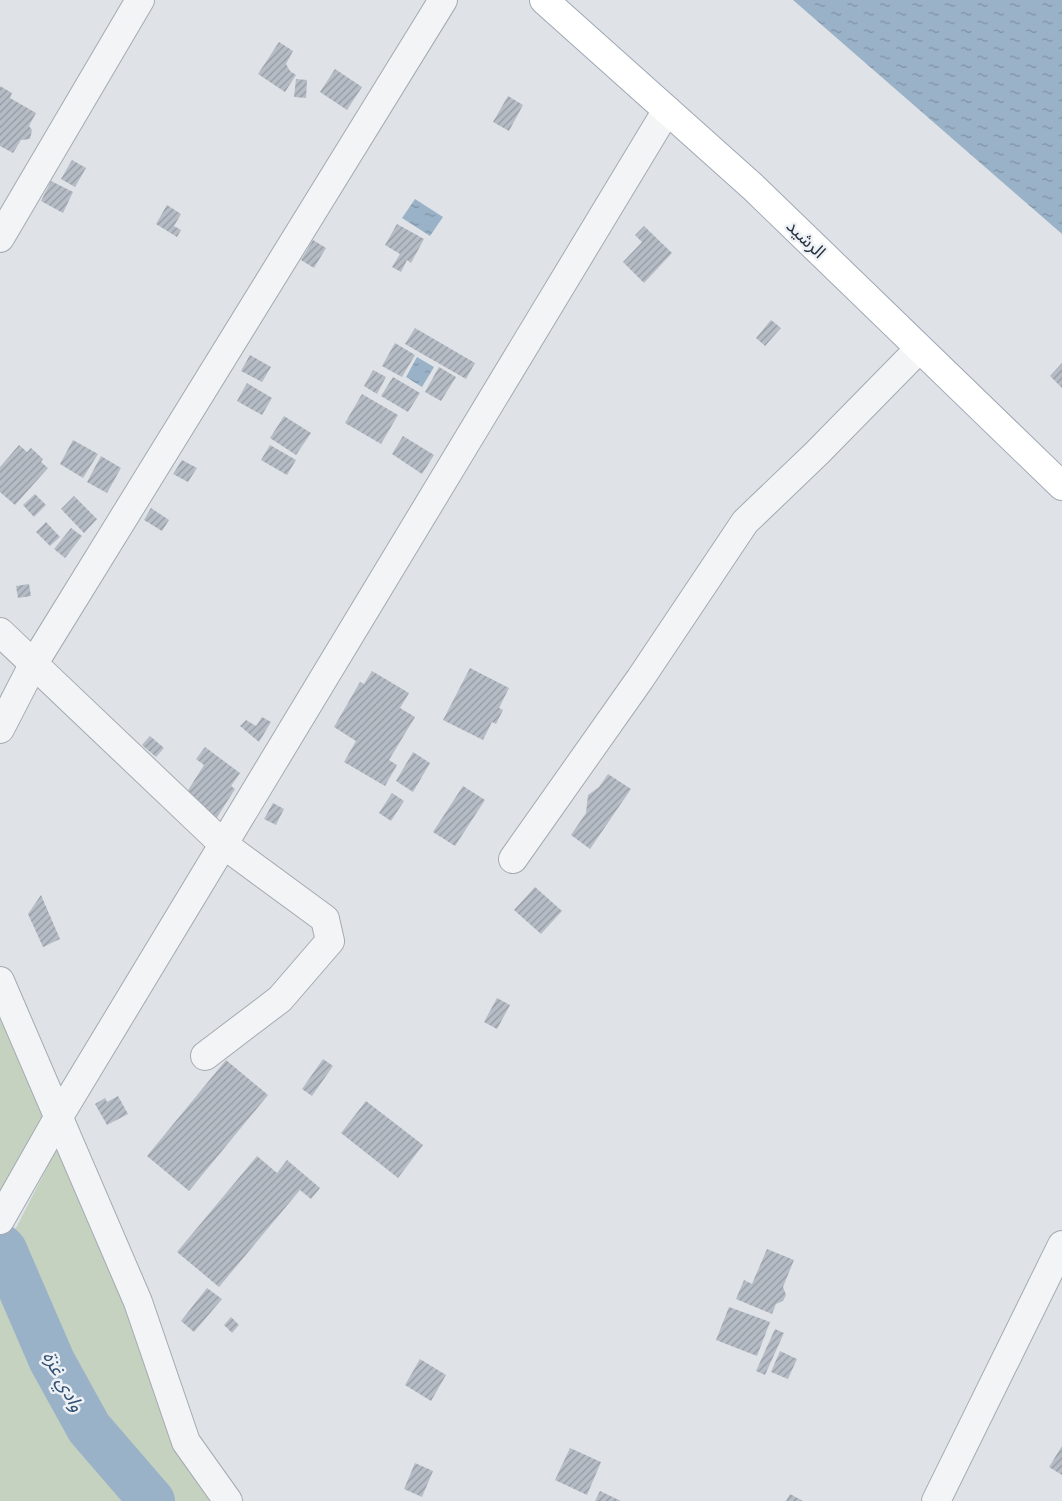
<svg xmlns="http://www.w3.org/2000/svg" width="1062" height="1501" font-family="Figtree,'Noto Sans Arabic',sans-serif">
<defs>
<pattern id="water-ripples" width="26" height="14" patternUnits="userSpaceOnUse" patternTransform="scale(1.25)"><rect width="26" height="14" fill="#9ab2c8"/><path d="M2 4q2-2 4 0t4 0M15 11q2-2 4 0t4 0" fill="none" stroke="#7e91a4"/></pattern>
<pattern id="building-hatch" width="6" height="6" patternUnits="userSpaceOnUse" patternTransform="scale(1.25)"><rect width="6" height="6" fill="#b6bcc5"/><path d="M-1 1l2-2M0 6l6-6M5 7l2-2" fill="none" stroke="#9499a1"/></pattern>
</defs>
<rect width="100%" height="100%" fill="#dfe3e8"/>
<g fill="#c5d2c0">
<path d="M0,1007L46,1116L0,1195Z"/>
<path d="M57,1148L77,1193L214,1501H0V1244L16,1228Z"/>
</g>
<g fill="url(#water-ripples)">
<path d="M793,0H1062V234Z"/>
<path d="M415,199L443,217L430,236L402,218Z"/>
<path d="M417,357L434,367L422,387L406,377Z"/>
</g>
<g fill="none" stroke-linecap="round" stroke-linejoin="round">
<path stroke="#9ab2c8" stroke-width="46" d="M0,1246L4,1250L52,1361L89,1428L152,1501"/>
</g>
<g fill="url(#building-hatch)">
<path d="M279,42L293,51L286,64L290,71L296,75L285,92L258,74Z"/>
<path d="M335,69L362,87L347,110L320,92Z"/>
<path d="M296,79L307,80L306,98L294,97Z"/>
<path d="M0,86L12,93L10,98L36,113L29,126L32,130L30,139L21,140L13,153L0,146Z"/>
<path d="M508,96L523,105L509,131L493,122Z"/>
<path d="M72,160L86,168L75,187L61,179Z"/>
<path d="M51,181L73,192L63,213L41,201Z"/>
<path d="M167,205L181,214L174,226L181,230L177,237L156,224Z"/>
<path d="M397,224L424,239L411,263L407,260L401,272L392,267L400,254L385,245Z"/>
<path d="M644,226L672,253L644,283L623,262L642,242L635,235Z"/>
<path d="M313,240L326,248L314,268L301,260Z"/>
<path d="M771,320L781,328L765,346L756,338Z"/>
<path d="M415,328L475,363L466,379L405,344Z"/>
<path d="M395,343L415,355L402,377L382,366Z"/>
<path d="M250,355L271,367L262,382L241,371Z"/>
<path d="M1062,363V388L1050,376Z"/>
<path d="M439,367L456,377L441,401L425,392Z"/>
<path d="M373,370L386,377L377,394L364,386Z"/>
<path d="M393,377L420,393L408,412L381,396Z"/>
<path d="M247,383L272,398L262,415L237,401Z"/>
<path d="M362,394L398,415L381,444L345,423Z"/>
<path d="M284,416L311,433L296,455L270,438Z"/>
<path d="M403,436L434,455L422,474L392,454Z"/>
<path d="M73,440L98,454L83,478L60,464Z"/>
<path d="M19,445L27,452L31,448L43,459L41,462L48,468L15,505L0,492V467Z"/>
<path d="M270,445L296,460L287,475L261,460Z"/>
<path d="M101,456L121,468L107,493L87,482Z"/>
<path d="M182,460L197,468L188,482L173,474Z"/>
<path d="M35,494L46,505L34,517L23,505Z"/>
<path d="M74,496L97,519L84,533L61,509Z"/>
<path d="M151,508L169,520L162,531L144,520Z"/>
<path d="M46,522L60,537L50,546L36,532Z"/>
<path d="M71,528L82,536L65,558L54,549Z"/>
<path d="M29,584L31,596L18,598L16,586Z"/>
<path d="M470,668L509,688L499,708L503,710L496,724L492,722L483,740L443,720Z"/>
<path d="M372,671L409,693L400,708L415,717L389,760L397,765L385,786L344,762L356,741L334,727L360,682L364,684Z"/>
<path d="M262,717L271,722L259,742L240,726L246,720L256,726Z"/>
<path d="M150,736L164,748L156,757L142,745Z"/>
<path d="M205,747L240,773L231,786L235,789L216,819L187,792L204,765L196,759Z"/>
<path d="M413,752L430,763L413,792L396,781Z"/>
<path d="M608,774L631,789L590,849L571,835L586,813L588,795L599,787Z"/>
<path d="M463,786L485,800L455,846L433,832Z"/>
<path d="M392,793L404,801L391,821L379,813Z"/>
<path d="M273,803L284,809L276,825L264,819Z"/>
<path d="M535,887L562,911L541,934L514,910Z"/>
<path d="M41,895L60,939L43,947L28,914Z"/>
<path d="M497,998L510,1005L497,1029L484,1022Z"/>
<path d="M323,1059L333,1066L312,1096L302,1089Z"/>
<path d="M226,1060L268,1095L189,1191L147,1156Z"/>
<path d="M118,1096L128,1114L107,1125L95,1104L105,1098L107,1102Z"/>
<path d="M366,1101L423,1145L398,1178L341,1133Z"/>
<path d="M257,1156L277,1173L287,1160L320,1188L311,1199L300,1190L219,1287L177,1252Z"/>
<path d="M767,1249L794,1260L783,1287L786,1295L783,1301L776,1304L772,1314L736,1299L744,1280L752,1284Z"/>
<path d="M207,1288L222,1299L194,1332L181,1321Z"/>
<path d="M729,1307L770,1322L757,1356L716,1340Z"/>
<path d="M231,1317L239,1325L232,1333L224,1325Z"/>
<path d="M775,1329L784,1333L765,1375L756,1371Z"/>
<path d="M780,1351L797,1359L788,1379L771,1372Z"/>
<path d="M420,1359L446,1375L431,1401L405,1385Z"/>
<path d="M1062,1446V1475L1049,1467Z"/>
<path d="M570,1448L601,1462L587,1495L555,1480Z"/>
<path d="M415,1463L433,1471L422,1497L404,1489Z"/>
<path d="M600,1491L621,1501H595Z"/>
<path d="M790,1494L803,1501H786Z"/>
</g>
<g fill="none" stroke-linecap="round" stroke-linejoin="round">
<g stroke="#a4aab2" stroke-width="30">
<g id="minor">
<path d="M0,238L140,0"/>
<path d="M0,632L223,844L325,919L330,941L280,999L205,1056"/>
<path d="M0,729L34,663L443,0"/>
<path d="M513,859L640,679L745,522L817,453L919,349"/>
<path d="M0,981L138,1302L186,1442L228,1501"/>
<path d="M0,1220L58,1118L667,110"/>
<path d="M936,1501L1062,1245"/>
</g>
</g>
<g stroke="#9ea8b4" stroke-width="30">
<path id="major" d="M544,0L753,187L1062,486"/>
</g>
<use href="#minor" stroke="#f2f4f6" stroke-width="28"/>
<use href="#major" stroke="#fff" stroke-width="28"/>
</g>
<g text-anchor="middle" stroke-width="5" stroke-linejoin="round" paint-order="stroke">
<g font-size="18" fill="#28313f" stroke="#eef2f6">
<text transform="translate(806 239) rotate(44)" y="6">الرشيد</text>
</g>
<g font-size="19" font-style="italic" fill="#335172" stroke="#eef2f6">
<text transform="translate(64 1381) rotate(62)" y="7">وادي غزة</text>
</g>
</g>
</svg>
